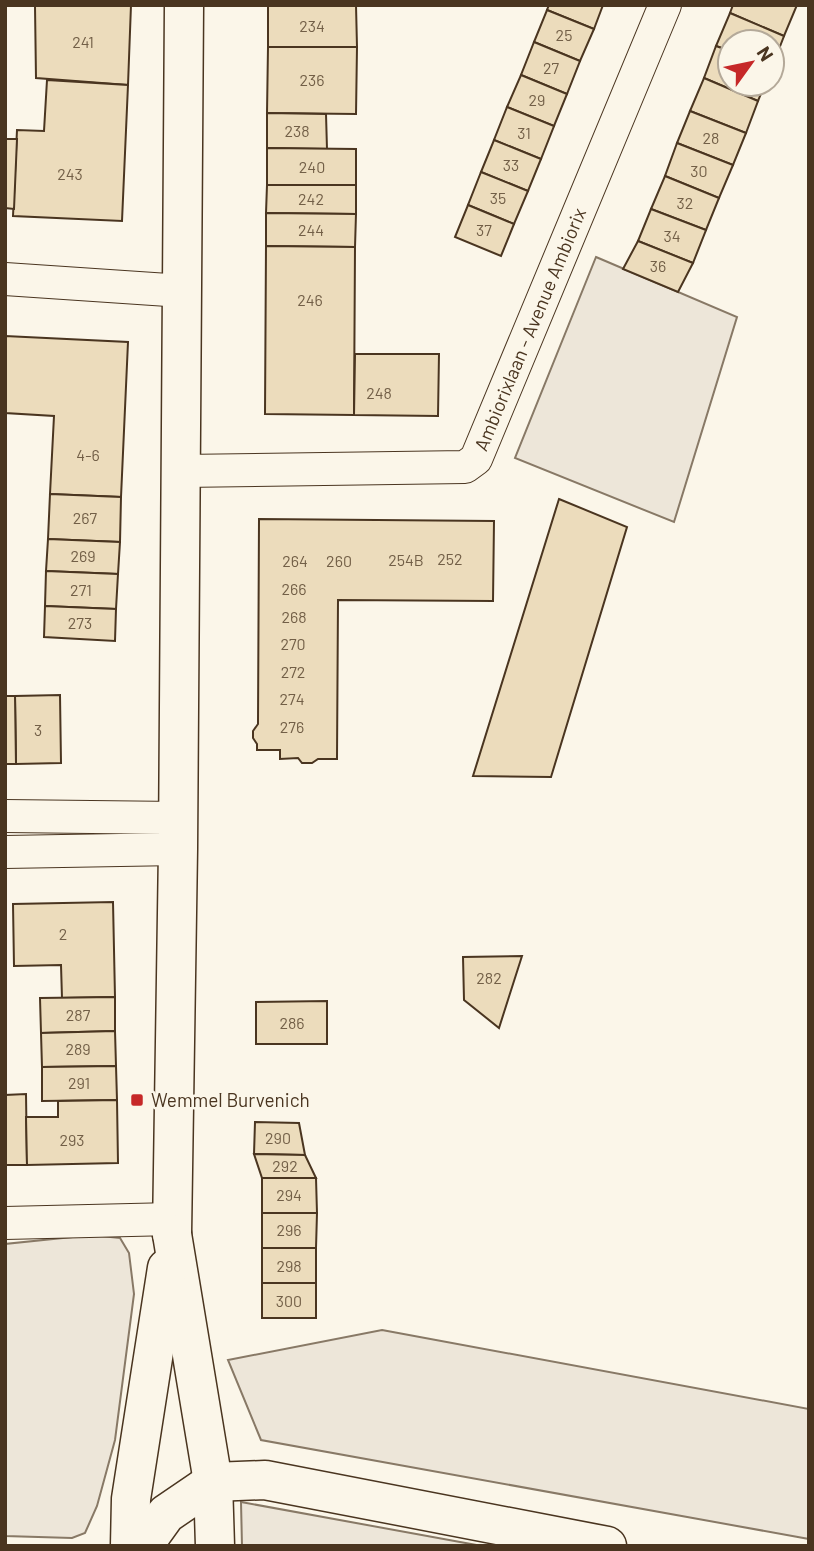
<svg xmlns="http://www.w3.org/2000/svg" width="814" height="1551" font-family="Barlow,sans-serif">
<rect width="100%" height="100%" fill="#fbf6e9"/>
<g fill="#ede6d9" stroke="#887966" stroke-width="2">
<path d="M596,257L737,317L674,522L515,458Z"/>
<path d="M92,1235L120,1238L129,1253L134,1294L115,1440L97,1506L85,1533L72,1538L5,1536V1244Z"/>
<path d="M382,1330L809,1409V1539L261,1440L228,1360Z"/>
<path d="M241,1502L482,1546H242Z"/>
</g>
<g fill="#ecdcbc" stroke="#4a3520" stroke-width="2">
<path d="M131,5L128,85L36,78L35,6Z"/>
<path d="M268,5H356L357,47H268Z"/>
<path d="M549,5H603L594,29L547,10Z"/>
<path d="M733,5H797L784,36L730,13Z"/>
<path d="M547,10L594,29L580,61L534,42Z"/>
<path d="M730,13L784,36L772,67V42H730V51L716,46Z"/>
<path d="M534,42L580,61L567,94L521,75Z"/>
<path d="M716,46L730,51V84H765L758,101L704,78Z"/>
<path d="M268,47H357L356,114L267,113Z"/>
<path d="M521,75L567,94L554,126L507,107Z"/>
<path d="M704,78L758,101L746,133L690,111Z"/>
<path d="M47,80L128,85L122,221L13,216L17,130L44,131Z"/>
<path d="M507,107L554,126L541,159L494,140Z"/>
<path d="M690,111L746,133L733,165L677,143Z"/>
<path d="M267,113L326,114L327,149L267,148Z"/>
<path d="M5,139H17L14,209L5,208Z"/>
<path d="M494,140L541,159L528,191L481,172Z"/>
<path d="M677,143L733,165L719,198L665,176Z"/>
<path d="M267,148L356,149V185H267Z"/>
<path d="M481,172L528,191L514,224L468,205Z"/>
<path d="M665,176L719,198L706,230L651,209Z"/>
<path d="M267,185H356V214L266,213Z"/>
<path d="M468,205L514,224L501,256L455,237Z"/>
<path d="M651,209L706,230L693,263L638,241Z"/>
<path d="M266,213L356,214L355,247L266,246Z"/>
<path d="M638,241L693,263L678,292L623,269Z"/>
<path d="M266,246L355,247L354,415L265,414Z"/>
<path d="M5,336L128,342L121,497L50,494L54,416L5,413Z"/>
<path d="M355,354H439L438,416L354,415Z"/>
<path d="M50,494L121,497L120,542L48,539Z"/>
<path d="M559,499L627,527L551,777L473,776Z"/>
<path d="M259,519L494,521L493,601L338,600L337,759H318L312,763H302L298,758L280,759V750H257V744L253,738V731L258,724Z"/>
<path d="M48,539L120,542L118,574L46,571Z"/>
<path d="M46,571L118,574L116,609L45,606Z"/>
<path d="M45,606L116,609L115,641L44,637Z"/>
<path d="M60,695L61,763L16,764L15,696Z"/>
<path d="M5,696H15L16,764H5Z"/>
<path d="M113,902L115,997L62,998L61,965L14,966L13,904Z"/>
<path d="M522,956L499,1028L464,1000L463,957Z"/>
<path d="M115,997V1031L41,1033L40,998Z"/>
<path d="M327,1001V1044H256V1002Z"/>
<path d="M115,1031L116,1066L42,1067L41,1033Z"/>
<path d="M116,1066L117,1100L42,1101V1067Z"/>
<path d="M26,1094L27,1165H5V1095Z"/>
<path d="M117,1100L118,1163L27,1165L26,1117H58V1101Z"/>
<path d="M255,1122L299,1123L305,1155L254,1154Z"/>
<path d="M254,1154L305,1155L316,1178H262Z"/>
<path d="M262,1178H316L317,1213H262Z"/>
<path d="M262,1213H317L316,1248H262Z"/>
<rect x="262" y="1248" width="54" height="35"/>
<rect x="262" y="1283" width="54" height="35"/>
</g>
<g fill="none" stroke-linecap="round" stroke-linejoin="round">
<g stroke="#4a3520" stroke-width="34">
<g id="minor">
<path d="M5,279L183,291"/>
<path id="s1" d="M181,471L465,467L476,459L665,5"/>
<path d="M5,816L178,818"/>
<path d="M5,852L178,849"/>
<path d="M5,1223L173,1219"/>
</g>
</g>
<g stroke="#4a3520" stroke-width="41">
<path id="tertiary" d="M172,1234L178,849L184,5"/>
</g>
<g stroke="#4a3520" stroke-width="41">
<g id="primary">
<path d="M172,1234L213,1482L215,1546"/>
<path d="M130,1546L131,1499L167,1268"/>
</g>
</g>
<g stroke="#4a3520" stroke-width="41">
<path id="motorway" d="M143,1546L166,1514L213,1482L265,1480L607,1546"/>
</g>
<use href="#minor" stroke="#fbf6e9" stroke-width="32"/>
<use href="#tertiary" stroke="#fbf6e9" stroke-width="38"/>
<use href="#primary" stroke="#fbf6e9" stroke-width="38"/>
<use href="#motorway" stroke="#fbf6e9" stroke-width="38"/>
</g>
<rect fill="#c62828" stroke="#fbf6e9" stroke-width="2.5" x="130" y="1093" width="14" height="14" rx="3.5"/>
<g text-anchor="middle" stroke-width="5" stroke-linejoin="round" paint-order="stroke">
<g font-size="16" fill="#725f47">
<text x="312" y="32">234</text>
<text x="564" y="41">25</text>
<text x="83" y="48">241</text>
<text x="551" y="74">27</text>
<text x="312" y="86">236</text>
<text x="537" y="106">29</text>
<text x="297" y="137">238</text>
<text x="524" y="139">31</text>
<text x="711" y="144">28</text>
<text x="511" y="171">33</text>
<text x="312" y="173">240</text>
<text x="699" y="177">30</text>
<text x="70" y="180">243</text>
<text x="498" y="204">35</text>
<text x="311" y="205">242</text>
<text x="685" y="209">32</text>
<text x="311" y="236">244</text>
<text x="484" y="236">37</text>
<text x="672" y="242">34</text>
<text x="658" y="272">36</text>
<text x="310" y="306">246</text>
<text x="379" y="399">248</text>
<text x="88" y="461">4-6</text>
<text x="85" y="524">267</text>
<text x="83" y="562">269</text>
<text x="450" y="565">252</text>
<text x="406" y="566">254B</text>
<text x="295" y="567">264</text>
<text x="339" y="567">260</text>
<text x="294" y="595">266</text>
<text x="81" y="596">271</text>
<text x="294" y="623">268</text>
<text x="80" y="629">273</text>
<text x="293" y="650">270</text>
<text x="293" y="678">272</text>
<text x="292" y="705">274</text>
<text x="292" y="733">276</text>
<text x="38" y="736">3</text>
<text x="63" y="940">2</text>
<text x="489" y="984">282</text>
<text x="78" y="1021">287</text>
<text x="292" y="1029">286</text>
<text x="78" y="1055">289</text>
<text x="79" y="1089">291</text>
<text x="278" y="1144">290</text>
<text x="72" y="1146">293</text>
<text x="285" y="1172">292</text>
<text x="289" y="1201">294</text>
<text x="289" y="1236">296</text>
<text x="289" y="1272">298</text>
<text x="289" y="1307">300</text>
</g>
<g font-size="19" fill="#4a3520" stroke="#fbf6e9">
<text dy="7" stroke="none"><textPath href="#s1" startOffset="438">Ambiorixlaan - Avenue Ambiorix</textPath></text>
</g>
<g font-size="19" fill="#4a3520" stroke="#fbf6e9" text-anchor="start">
<text x="151" y="1107">Wemmel Burvenich</text>
</g>
</g>
<rect width="814" height="1551" fill="none" stroke="#4a3520" stroke-width="14"/>
<g transform="translate(751 63) rotate(57)"><circle r="33" fill="#fbf6e9" stroke="#b4a999" stroke-width="2"/>
<path d="M0-5L12 26L0 18L-12 26Z" fill="#c62828"/>
<text y="-10" font-size="19" font-weight="bold" text-anchor="middle" fill="#4a3520">N</text>
</g>
</svg>
